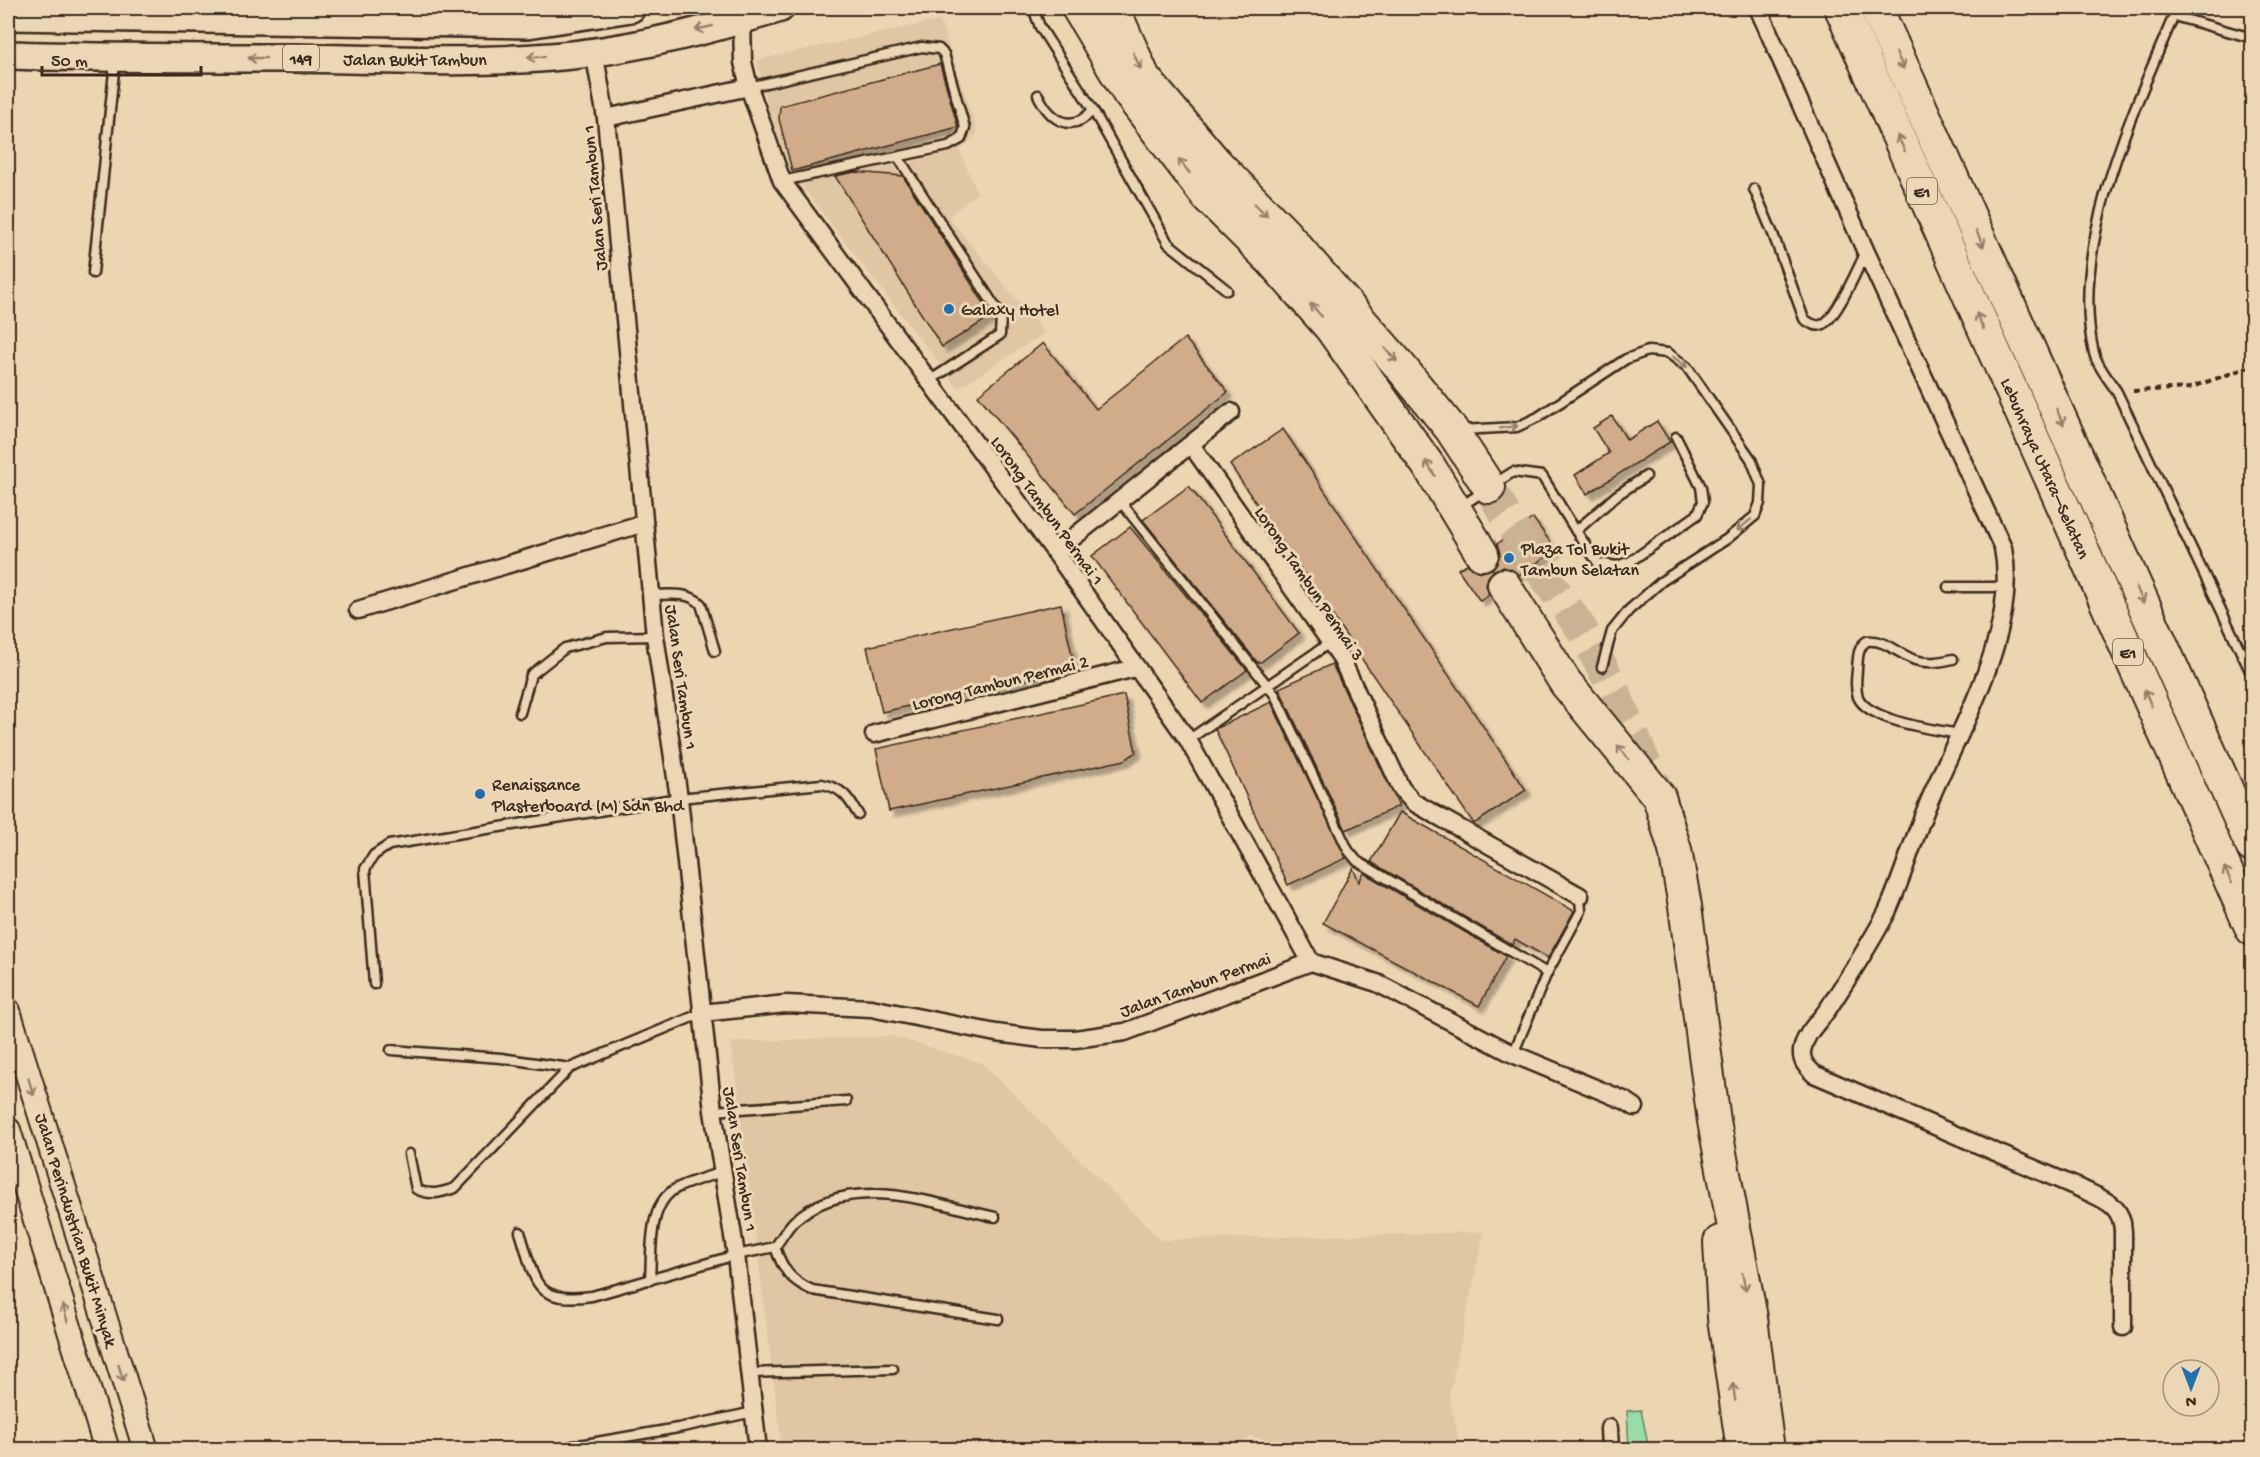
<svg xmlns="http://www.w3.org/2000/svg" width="2260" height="1457" font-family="'Gochi Hand',sans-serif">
<defs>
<filter id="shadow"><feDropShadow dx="5.5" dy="5.5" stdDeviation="1.5" flood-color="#0004"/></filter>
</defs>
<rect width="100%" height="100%" fill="#edd5b2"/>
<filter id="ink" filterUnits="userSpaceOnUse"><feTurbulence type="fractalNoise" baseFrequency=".0167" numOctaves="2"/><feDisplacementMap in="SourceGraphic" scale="12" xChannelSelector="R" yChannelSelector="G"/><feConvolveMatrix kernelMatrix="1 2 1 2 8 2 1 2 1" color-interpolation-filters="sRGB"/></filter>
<g filter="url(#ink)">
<g fill="#e1c6a3">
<path d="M940,20L978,133L960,151L977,193L948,217L1045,333L958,388L791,172L767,105L757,60Z"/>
<path d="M892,1036L982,1063L1161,1240L1484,1232L1449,1397L1461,1449H1307L1250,1436L1236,1450L782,1449L731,1042Z"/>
</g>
<path fill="#97dca9" stroke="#698364" stroke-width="1.5" d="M1641,1410L1649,1449H1629L1627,1411Z"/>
<g fill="#d0ac8a" stroke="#3b2a1e" stroke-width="1.5" filter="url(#shadow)">
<path d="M940,64L958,127L792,171L779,119L780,106Z"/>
<path d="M855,172L903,176L992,316L942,347L835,176Z"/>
<path d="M1185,338L1228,392L1075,514L978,395L1043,343L1096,409Z"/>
<path d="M1612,416L1627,440L1657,421L1670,442L1587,494L1575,475L1609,453L1593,428Z"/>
<path d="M1283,429L1526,790L1474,824L1230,465Z"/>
<path d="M1189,486L1299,633L1261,662H1257L1143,520Z"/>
<path d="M1533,518L1556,550L1519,575L1504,567L1494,570L1488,577L1486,585L1489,595L1480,601L1458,569L1467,564L1473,569L1482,572L1492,569L1497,563L1500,554L1497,544Z"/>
<path d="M1130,527L1247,670L1202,703L1092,556Z"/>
<path d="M1061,604L1075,669L882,712L867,647Z"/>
<path d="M1332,664L1399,806L1346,830L1279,688Z"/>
<path d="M1124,695L1136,752L1125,760L889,811L876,749Z"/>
<path d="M1271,702L1346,858L1288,885L1215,729Z"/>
<path d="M1400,812L1574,911L1548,958L1515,939L1512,945L1371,862Z"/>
<path d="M1353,868L1359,882L1364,873L1506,956L1479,1006L1323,923Z"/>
</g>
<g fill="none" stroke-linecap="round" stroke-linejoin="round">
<path stroke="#c9b394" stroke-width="32" stroke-dasharray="32 16" stroke-linecap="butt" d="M1489,487L1526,549L1582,630L1609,680L1657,790"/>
<g stroke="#3b2a1e" stroke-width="13">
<g id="lane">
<path d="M1033,8L1040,27L1093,110C1071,135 1050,120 1038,95"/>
<path d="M2177,8C2136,106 2068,245 2094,353C2097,366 2110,381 2117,392L2252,675"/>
<path d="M2174,16L2252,38"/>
<path d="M749,87L922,47L939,49L944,54L965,128L961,139L948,146L782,181"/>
<path d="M1093,110L1168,243L1227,290"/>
<path d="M898,157L1001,316L1000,335L929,381"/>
<path d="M1754,189L1773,234L1804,319C1809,322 1814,327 1821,325C1836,321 1858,267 1866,252"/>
<path d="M93,273L115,62"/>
<path d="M1461,430L1517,427L1538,417L1626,359L1648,351L1668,353L1687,367L1751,459L1761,485L1760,503L1755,516L1727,539L1662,581L1629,610L1612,631L1602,667"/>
<path d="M1494,484L1513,472L1542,476L1576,531L1617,495L1646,476"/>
<path d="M1120,501L1275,695L1348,850L1357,861L1547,973"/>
<path d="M1460,507L1484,491"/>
<path d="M1576,531L1598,563L1617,566L1631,561L1697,515L1703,502L1701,487L1676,437"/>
<path d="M1948,587H2007"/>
<path d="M651,595C668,595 688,591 701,604L715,651"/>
<path d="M1953,659C1940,662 1928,664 1915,660C1898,654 1886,639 1867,641C1857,647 1858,659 1857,670C1856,679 1855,688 1858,697C1868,721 1936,730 1960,734"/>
<path d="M520,713L531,675L565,648L607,637L655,636"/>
<path d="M1188,740L1331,642"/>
<path d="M374,984L365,869L374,855L389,845L679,798L822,784C842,788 848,797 858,814"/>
<path d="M391,1050L501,1058L570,1068"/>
<path d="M1513,1054L1547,973L1581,911L1580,896"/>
<path d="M713,1111L846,1101"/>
<path d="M409,1154L416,1189C430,1196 440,1193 455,1188L570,1068L702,1013"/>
<path d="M520,1232C536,1281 532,1304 592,1296L736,1255L775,1247"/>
<path d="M775,1247C783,1270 790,1280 812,1290L998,1319"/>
<path d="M775,1247C781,1239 787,1228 794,1221C850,1171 931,1203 995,1217"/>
<path d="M650,1280C652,1253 647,1203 677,1188C691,1181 707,1177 722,1172"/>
<path d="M749,1373L893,1369"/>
<path d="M550,1450L678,1428L754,1412"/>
</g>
</g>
<g stroke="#3b2a1e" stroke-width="21">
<g id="street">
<path d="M1758,8L1866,252L2003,548C2020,635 1957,731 1926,809C1912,843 1902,879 1887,912C1870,945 1848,978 1828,1009C1818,1023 1805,1033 1802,1051C1801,1062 1807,1067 1814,1074L2086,1191C2107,1201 2122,1206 2123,1231V1327"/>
<path d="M742,20L743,62L749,87L782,181L1055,552L1188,740L1311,962"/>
<path d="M594,52L606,118L655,636L679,798L713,1111L736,1255L758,1450"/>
<path d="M606,118L749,87"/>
<path d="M1192,446L1340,656L1401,788L1413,802L1580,896"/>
<path d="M1055,552L1231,412"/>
<path d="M358,610L644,523"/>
<path d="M874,734L1135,668"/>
<path d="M702,1013L786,1004L871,1008L996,1033L1042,1039H1075L1125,1032L1311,962L1377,983L1513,1054L1626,1101L1635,1107"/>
<path d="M1609,1428L1610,1450"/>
</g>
</g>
<g stroke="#3b2a1e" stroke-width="28">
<g id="secondary">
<path d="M8,1011L146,1450"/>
<path d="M8,1130L107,1450"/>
</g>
</g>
<g stroke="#3b2a1e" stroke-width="32">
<g id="primary">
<path d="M8,16L528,24L631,8"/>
<path d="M8,55C103,58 197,58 293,58C378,59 465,64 551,57C628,51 707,31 780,8"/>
</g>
</g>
<g stroke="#3b2a1e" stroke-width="36">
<g id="highway">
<path d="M1078,8L1128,92L1208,197L1272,261L1331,328L1430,468L1482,554"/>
<path d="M1113,8L1144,78L1216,163L1285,234L1399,365L1451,429L1489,487"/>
<path d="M1841,8L2252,929"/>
<path d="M1876,8L2252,846"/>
<path d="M1504,585L1565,682L1659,797L1675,850L1685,906L1714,1121L1751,1318L1768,1450"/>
<path d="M1720,1242L1724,1318L1743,1450"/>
</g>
</g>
<path stroke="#3b2a1e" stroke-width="4" stroke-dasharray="6 4.5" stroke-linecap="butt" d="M2133,391L2189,388L2252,366"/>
<use href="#lane" stroke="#ebd7b5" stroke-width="8"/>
<use href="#street" stroke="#ebd7b5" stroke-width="16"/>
<use href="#secondary" stroke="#ebd7b5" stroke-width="24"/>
<use href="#primary" stroke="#ebd7b5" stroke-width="27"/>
<use href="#highway" stroke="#ebd7b5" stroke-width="32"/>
</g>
<defs><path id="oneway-shaft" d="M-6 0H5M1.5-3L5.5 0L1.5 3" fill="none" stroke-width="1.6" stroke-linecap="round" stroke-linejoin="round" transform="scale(1.5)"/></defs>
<g stroke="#93806a">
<use href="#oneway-shaft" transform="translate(704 28) rotate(167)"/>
<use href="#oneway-shaft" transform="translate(536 57) rotate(178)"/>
<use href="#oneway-shaft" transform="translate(257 58) rotate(-180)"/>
<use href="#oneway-shaft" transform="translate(1137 61) rotate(65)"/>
<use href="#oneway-shaft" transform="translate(1900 61) rotate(66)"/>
<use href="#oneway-shaft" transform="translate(1901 143) rotate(-114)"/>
<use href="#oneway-shaft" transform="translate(1184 166) rotate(-128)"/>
<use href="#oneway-shaft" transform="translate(1261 210) rotate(46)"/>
<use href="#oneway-shaft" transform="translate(1980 239) rotate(66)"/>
<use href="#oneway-shaft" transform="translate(1316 310) rotate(-132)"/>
<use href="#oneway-shaft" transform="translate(1980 321) rotate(-114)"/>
<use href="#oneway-shaft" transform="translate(1391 355) rotate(48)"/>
<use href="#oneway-shaft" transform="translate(1680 362) rotate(37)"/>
<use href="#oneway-shaft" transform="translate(2060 417) rotate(66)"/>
<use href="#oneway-shaft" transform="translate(1509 427) rotate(-9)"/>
<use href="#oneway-shaft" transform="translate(1430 468) rotate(-123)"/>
<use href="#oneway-shaft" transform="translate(1744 525) rotate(141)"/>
<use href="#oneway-shaft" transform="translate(2140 595) rotate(66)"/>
<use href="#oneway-shaft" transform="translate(2148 698) rotate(-114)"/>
<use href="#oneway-shaft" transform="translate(1623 752) rotate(-129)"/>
<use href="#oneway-shaft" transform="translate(2228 875) rotate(-115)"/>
<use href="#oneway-shaft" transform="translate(31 1087) rotate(73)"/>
<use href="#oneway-shaft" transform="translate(1744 1282) rotate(79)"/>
<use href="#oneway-shaft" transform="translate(65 1313) rotate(-107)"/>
<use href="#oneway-shaft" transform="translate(121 1373) rotate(73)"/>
<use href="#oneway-shaft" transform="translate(1734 1392) rotate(-98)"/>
</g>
</g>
<g fill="#1f6fb2" stroke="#ebd7b5" stroke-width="2">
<circle cx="949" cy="309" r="6"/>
<circle cx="1509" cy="558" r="6"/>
<circle cx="480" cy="794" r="6"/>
</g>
<g text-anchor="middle" stroke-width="6" stroke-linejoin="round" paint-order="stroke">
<g fill="#ebd7b5" stroke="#705e4b" stroke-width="1.5">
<rect x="283" y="45" width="36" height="26" rx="4.5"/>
<rect x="1907" y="178" width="30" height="26" rx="4.5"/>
<rect x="2113" y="639" width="30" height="26" rx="4.5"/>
</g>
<g font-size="16" font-weight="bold" fill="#3b2a1e">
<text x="301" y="64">149</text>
<text x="1922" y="197">E1</text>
<text x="2128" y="658">E1</text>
</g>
<g font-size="18" fill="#3b2a1e" stroke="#ebd7b5">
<text x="415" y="65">Jalan Bukit Tambun</text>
<text transform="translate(594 198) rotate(-95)" y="6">Jalan Seri Tambun 1</text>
<text transform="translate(2046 468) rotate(66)" y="6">Lebuhraya Utara–Selatan</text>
<text transform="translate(1048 510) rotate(54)" y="6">Lorong Tambun Permai 1</text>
<text transform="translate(1310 583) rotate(56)" y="6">Lorong Tambun Permai 3</text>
<text transform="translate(682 677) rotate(82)" y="6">Jalan Seri Tambun 1</text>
<text transform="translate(1000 682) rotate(-14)" y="6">Lorong Tambun Permai 2</text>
<text transform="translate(1195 984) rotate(-20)" y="6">Jalan Tambun Permai</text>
<text transform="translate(741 1159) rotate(81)" y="6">Jalan Seri Tambun 1</text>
<text transform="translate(77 1230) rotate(73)" y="6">Jalan Perindustrian Bukit Minyak</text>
</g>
<g font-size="18" fill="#3b2a1e" stroke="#ebd7b5" text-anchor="start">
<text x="961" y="315">Galaxy Hotel</text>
<text x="1521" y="554">Plaza Tol Bukit<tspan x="1521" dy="21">Tambun Selatan</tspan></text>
<text x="492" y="790">Renaissance<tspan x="492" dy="21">Plasterboard (M) Sdn Bhd</tspan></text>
</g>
</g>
<rect width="2260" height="1457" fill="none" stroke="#ebd7b5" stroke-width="30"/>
<rect x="15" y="15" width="2230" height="1427" fill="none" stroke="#3b2a1e" stroke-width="2" filter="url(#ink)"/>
<g transform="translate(2191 1388) rotate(180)"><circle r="28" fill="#ebd7b5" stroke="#a59279" stroke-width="1.5"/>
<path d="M0-4.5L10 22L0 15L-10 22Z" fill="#1f6fb2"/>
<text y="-9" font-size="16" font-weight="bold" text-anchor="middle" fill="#3b2a1e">N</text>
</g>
<path d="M42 66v9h159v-9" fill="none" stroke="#3b2a1e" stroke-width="3"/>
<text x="51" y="66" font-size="18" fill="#3b2a1e" stroke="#ebd7b5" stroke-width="4.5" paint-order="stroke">50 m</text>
</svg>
